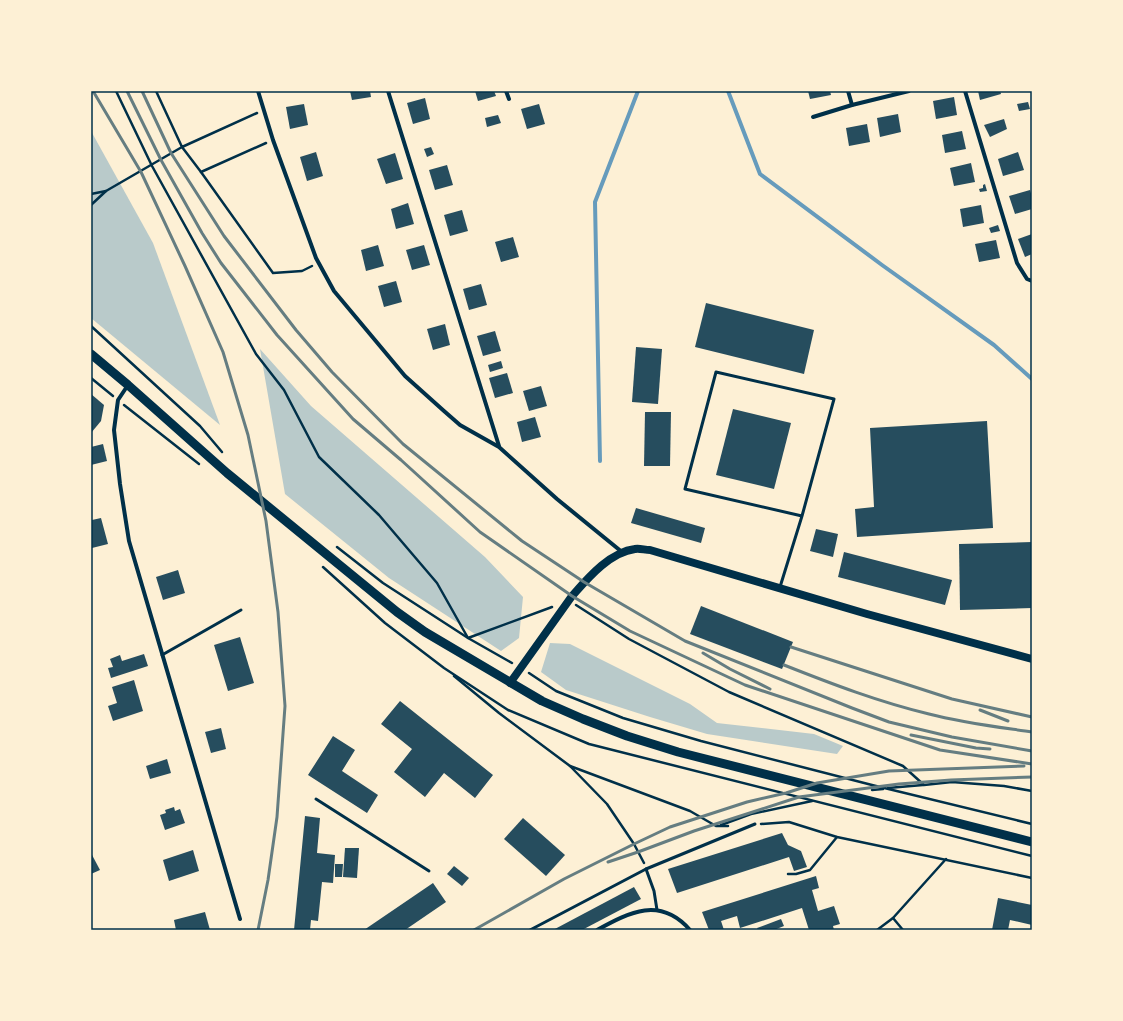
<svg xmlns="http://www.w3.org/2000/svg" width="1123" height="1021" font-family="Lato,sans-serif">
<rect width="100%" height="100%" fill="#fdf0d5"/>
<g fill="#b9caca">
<path d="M91,131L153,243L220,425L91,318Z"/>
<path d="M260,349L311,406L485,557L523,597L519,638L501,651L389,578L285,494Z"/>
<path d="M550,643L570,644L690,704L717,723L814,734L843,746L837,754L707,734L650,717L566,690L541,672Z"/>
</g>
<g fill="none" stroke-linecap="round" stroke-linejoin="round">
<g stroke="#669bbc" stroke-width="4">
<path d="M728,91L760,174L882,265L994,345L1032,379"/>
<path d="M600,461L595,202L638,91"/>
</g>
</g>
<g fill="#264d5e">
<path d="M350,91H370L371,97L352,100Z"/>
<path d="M475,91H494L496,96L478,101Z"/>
<path d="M808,91H830L831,95L810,99Z"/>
<path d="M978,91H1000L1001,94L980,100Z"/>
<path d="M954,97L957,115L936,119L933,101Z"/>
<path d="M425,98L430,119L413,124L407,103Z"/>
<path d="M1028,102L1030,109L1019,111L1017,104Z"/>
<path d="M304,104L308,125L290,129L286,107Z"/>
<path d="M539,104L545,124L527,129L521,109Z"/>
<path d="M898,114L901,132L880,137L877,118Z"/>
<path d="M498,115L501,123L487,127L485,118Z"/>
<path d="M1004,119L1007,129L990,137L984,125Z"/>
<path d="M867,124L870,142L849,146L846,128Z"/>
<path d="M962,131L966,149L945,153L942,135Z"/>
<path d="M431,147L434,154L427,157L424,149Z"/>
<path d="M316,152L323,176L307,181L300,157Z"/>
<path d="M1018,152L1024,170L1003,176L998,159Z"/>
<path d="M395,153L403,179L386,184L377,159Z"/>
<path d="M971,163L975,182L954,186L950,168Z"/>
<path d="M447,165L453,185L435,190L429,170Z"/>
<path d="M985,184L987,191L980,192L979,189L983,188V185Z"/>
<path d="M1030,190L1032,197V209L1015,214L1009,196Z"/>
<path d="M408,203L414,224L396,229L391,209Z"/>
<path d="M981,205L984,223L963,227L960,209Z"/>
<path d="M462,210L468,231L450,236L444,215Z"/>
<path d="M998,225L1000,231L991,233L989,228Z"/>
<path d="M1032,234V254L1025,257L1018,239Z"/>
<path d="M513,237L519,257L501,262L495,242Z"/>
<path d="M996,240L1000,258L979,262L975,244Z"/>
<path d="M378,245L384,266L366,271L361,250Z"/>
<path d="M424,245L430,265L412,270L406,250Z"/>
<path d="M396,281L402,302L384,307L378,286Z"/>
<path d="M481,284L487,305L469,310L463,289Z"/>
<path d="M706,303L814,330L804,374L695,347Z"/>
<path d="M445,324L450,345L433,350L427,329Z"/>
<path d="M495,331L501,351L483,356L477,336Z"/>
<path d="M636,347L662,349L658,404L632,402Z"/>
<path d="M501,361L503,368L490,372L488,365Z"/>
<path d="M507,373L513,393L495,398L489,378Z"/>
<path d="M541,386L547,406L529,411L523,391Z"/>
<path d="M91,394L104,405L101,421L91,433Z"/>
<path d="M733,409L791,423L774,489L716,475Z"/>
<path d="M645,412H671L670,466H644Z"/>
<path d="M535,417L541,437L522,442L517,422Z"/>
<path d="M987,421L993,528L857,537L855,509L874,507L870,428Z"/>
<path d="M103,444L107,461L91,465V447Z"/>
<path d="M636,508L705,528L701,543L631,523Z"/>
<path d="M91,517L92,520L101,518L108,544L92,548L91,544Z"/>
<path d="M816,529L838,534L833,557L810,551Z"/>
<path d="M1032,542V608L960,610L959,544Z"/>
<path d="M844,552L952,580L945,605L838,577Z"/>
<path d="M178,570L185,593L163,600L156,577Z"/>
<path d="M701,606L793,642L782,669L690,634Z"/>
<path d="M240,637L254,683L228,691L214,645Z"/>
<path d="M144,654L148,666L111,678L108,668L113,667L110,659L120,655L122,661Z"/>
<path d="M134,680L143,711L113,721L108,706L117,703L112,687Z"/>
<path d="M400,701L493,775L475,798L444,773L425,797L394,772L412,749L381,724Z"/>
<path d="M221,728L226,749L211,753L205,732Z"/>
<path d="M333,736L355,750L342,771L378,795L367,813L308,775Z"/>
<path d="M167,759L171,773L150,779L146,766Z"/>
<path d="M174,807L175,811L180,809L185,823L165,830L160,815L166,813L165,810Z"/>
<path d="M305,816L320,818L317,853L335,855L333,883L322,882L318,921L311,920L310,930H294Z"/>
<path d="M523,818L565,855L546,876L504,839Z"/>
<path d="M782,833L788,845L801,851L807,867L794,871L789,857L677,893L668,869Z"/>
<path d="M345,848H359L357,878L343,877Z"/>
<path d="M193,850L199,871L169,881L163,860Z"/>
<path d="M91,853L100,870L91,874Z"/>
<path d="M335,864H343L342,877H335Z"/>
<path d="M454,866L469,878L462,886L447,874Z"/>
<path d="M816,876L819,888L812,890L818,911L834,906L840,924L833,926L834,930H809L802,908L740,928L737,916L721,921L724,930H709L702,912Z"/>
<path d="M433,883L446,902L405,930H364Z"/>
<path d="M634,887L641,899L582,930H553Z"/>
<path d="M998,898L1032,905V925L1010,920L1008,930H992Z"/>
<path d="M205,912L210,930H176L174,920Z"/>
<path d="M781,919L784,926L774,930H758L757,928Z"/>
</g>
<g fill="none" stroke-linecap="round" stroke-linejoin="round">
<g stroke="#003049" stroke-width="2.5">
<path d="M116,91L152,166L256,354L284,390L319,457L379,515L437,583L468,638L552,607"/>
<path d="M156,91L182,147L257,113"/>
<path d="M201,172L273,273L302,271L312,266"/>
<path d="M91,194L106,191"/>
<path d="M91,205L106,191L182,147L201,172L266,143"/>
<path d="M91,326L200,426L222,452"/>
<path d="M91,378L113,396"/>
<path d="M124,405L199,464"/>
<path d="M337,547L383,583L468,638L512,663"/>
<path d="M323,567L385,623L444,668L508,710L589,744L1032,856"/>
<path d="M576,605L629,639L729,692L903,766L924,785L952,782L1004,786L1032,791"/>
<path d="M529,673L556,691L623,718L701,741L872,785L1032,824"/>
<path d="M454,676L499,713L570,766L607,804L634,844L644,863"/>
<path d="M570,766L690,811L716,826H728"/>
<path d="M888,788L923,785"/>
<path d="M872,790L883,789"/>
<path d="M761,824L789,822L837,837L1032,878"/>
<path d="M721,825L751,814L812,801"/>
<path d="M788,874H796L810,870L837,837"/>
<path d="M893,918L903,930"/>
<path d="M877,930L893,918L946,859"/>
</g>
<g stroke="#003049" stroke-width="3">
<path d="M780,587L802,516L685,489L716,372L834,399L802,516"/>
<path d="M162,655L241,610"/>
<path d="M316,799L429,871"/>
<path d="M646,869L654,891L657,910"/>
<path d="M530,930L646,869L755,824"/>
</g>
<g stroke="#003049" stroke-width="4">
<path d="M258,91L273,140L316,258L334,291L405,376L444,411L460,425L499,447L557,499L622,552"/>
<path d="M388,91L499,446"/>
<path d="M506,91L509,99"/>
<path d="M848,91L852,105"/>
<path d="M965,91L1017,263L1027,279L1032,281"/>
<path d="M813,117L852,105L909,91"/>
<path d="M128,385L118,400L114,430L120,484L129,541L240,919"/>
<path d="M597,930C630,912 660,896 690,930"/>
</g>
<path stroke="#003049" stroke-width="8" d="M510,683L572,596C588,578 610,552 635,549C639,548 645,550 650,550L867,614L1032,659"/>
<path stroke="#003049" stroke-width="9" d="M91,354L128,385L227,473L397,612L425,632L542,701L583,719L627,736L678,752L1032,842"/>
<g stroke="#657d81" stroke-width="3">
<path d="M93,91L141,172L185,266L223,352L248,435L266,521L278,612L285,706L277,817L268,880L258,930"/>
<path d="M127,91L161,160L202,233L221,263L277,335L353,419L401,460L480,532L572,596L630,631L745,685L940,750L1032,764"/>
<path d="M142,91L171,153L224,236L296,330L332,372L403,444L522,541L584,582L685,641L852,708L889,722L952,737L1032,751"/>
<path d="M791,647L952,699L1032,717"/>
<path d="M703,653L730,669L770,689"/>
<path d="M784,665C832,684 879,702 929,714C963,723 998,727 1032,732"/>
<path d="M980,710L1008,721"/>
<path d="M911,735L976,748L990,749"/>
<path d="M608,862L638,852L694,831L799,797L899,784L951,780L1032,777"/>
<path d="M474,930L564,879L634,844L670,827L747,802L786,793L817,783L889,771L1024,766"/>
</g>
</g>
<rect width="1123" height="1021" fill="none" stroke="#fdf0d5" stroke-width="184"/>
<rect x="92" y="92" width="939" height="837" fill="none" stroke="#003049" stroke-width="1.5"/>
</svg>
